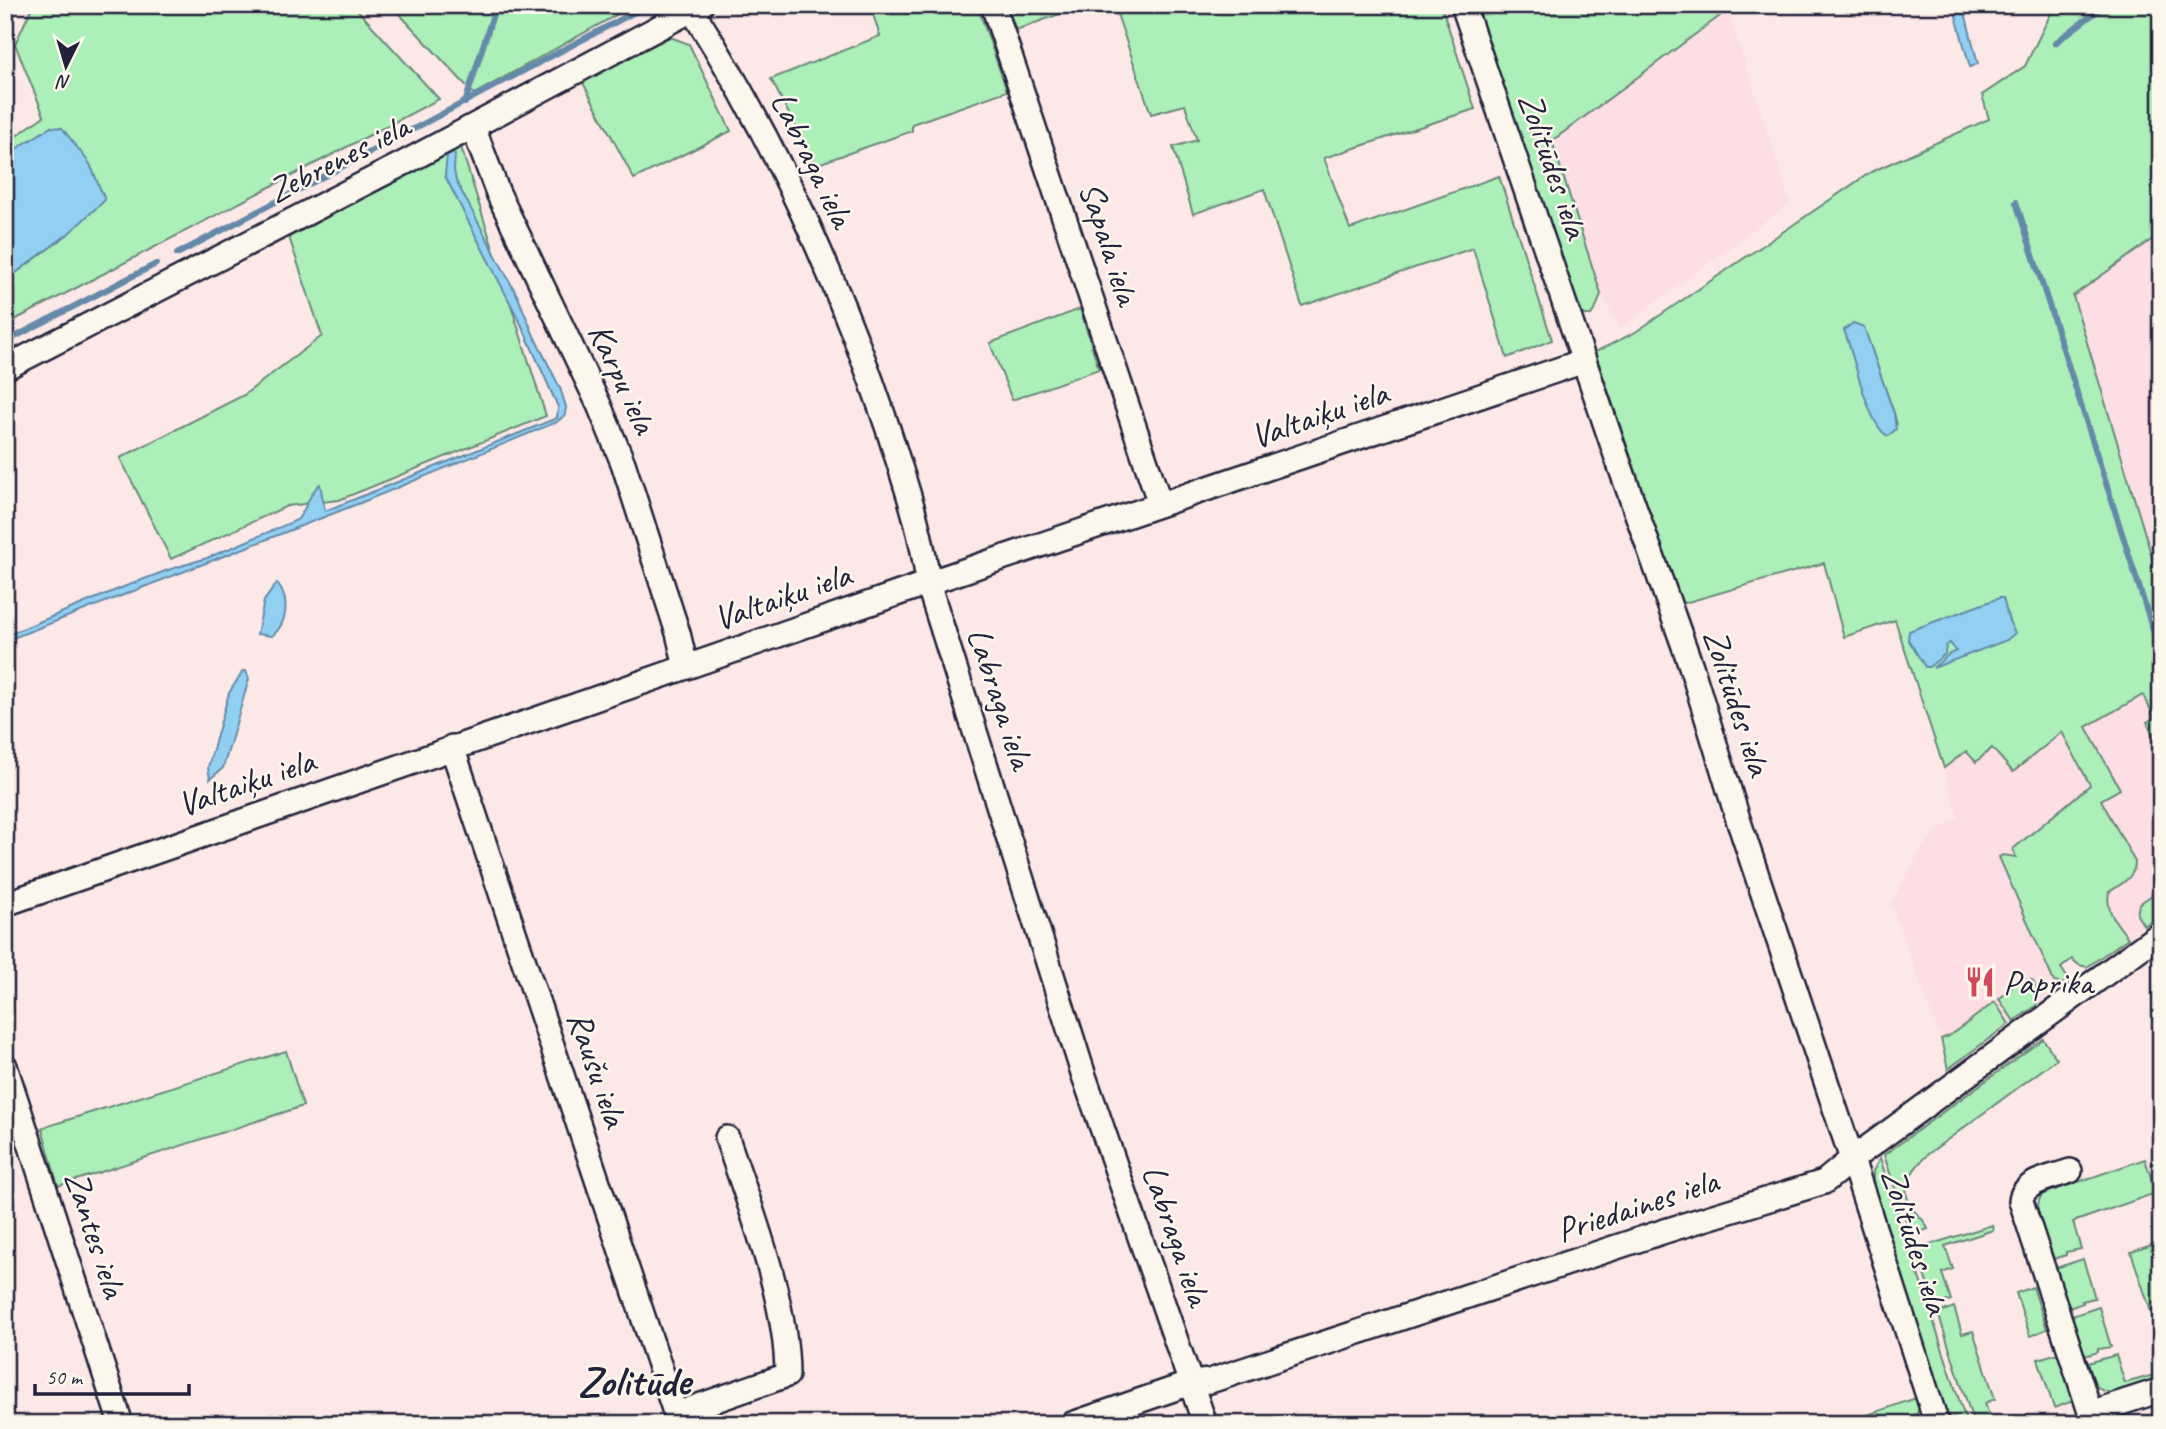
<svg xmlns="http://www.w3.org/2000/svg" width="2166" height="1429" font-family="Caveat,sans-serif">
<rect width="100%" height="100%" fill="#fce8e7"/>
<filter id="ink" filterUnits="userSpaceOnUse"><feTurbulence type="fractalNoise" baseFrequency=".0143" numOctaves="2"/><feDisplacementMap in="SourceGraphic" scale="14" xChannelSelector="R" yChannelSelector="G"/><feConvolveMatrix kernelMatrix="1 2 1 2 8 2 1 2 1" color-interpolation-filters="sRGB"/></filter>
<g filter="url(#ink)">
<g fill="#fcdee4">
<path d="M1728,10L1790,203L1620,328L1601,294L1551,141Z"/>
<path d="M2161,220V611L2064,289Z"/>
<path d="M2143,695L2155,718L2147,722L2161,751V889L2139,904L2140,921L2144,926L2128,938L2108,910L2107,901L2109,892L2130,877L2135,871V862L2101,799L2119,789L2086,727Z"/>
<path d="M2062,731L2090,785L2013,849L2058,984H2063L1948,1069L1941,1039L1891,904L1921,849L1939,829L1958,818L1944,768L1966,751L1992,748L2013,772Z"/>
</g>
<g fill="#adefb8" stroke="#68887a" stroke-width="2" fill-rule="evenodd">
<path d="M33,5H353L439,99L5,325V281L68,234L51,127L5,156V144L44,116L15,44Z"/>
<path d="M391,5H634L474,94Z"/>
<path d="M870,5H977L1007,91L912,124V131L815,165L771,79L880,36Z"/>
<path d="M1007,5H1084L1016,30Z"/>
<path d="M1114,5H1441L1475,109L1324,158L1350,229L1499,176L1552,340L1507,358L1473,248L1302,306L1264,189L1193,214L1173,147L1197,140L1185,105L1151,114Z"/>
<path d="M1472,5H1726L1728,10L1552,141L1601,294L1596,308L1591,315H1584L1579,310Z"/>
<path d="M2055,5H2161V233L2073,296L2161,587V751L2147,722L2155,718L2143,695L2086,727L2120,789L2101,800L2135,862C2135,878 2121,884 2109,892C2105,912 2117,923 2128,938L2087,967L2079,965L2072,959L2061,968L2069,980L2063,984L2054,982L1999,857L2003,855L2016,857L2013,849L2090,785L2062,732L2013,772L1992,748L1976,762L1966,751L1944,768L1895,620L1844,637L1824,563L1681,604L1595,352L1634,333L1871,172L1989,119L1982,95L2025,66ZM1864,328L1894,413L1897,425L1851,345L1845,330Z"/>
<path d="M670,37L689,44L731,131L634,179L582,81Z"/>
<path d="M460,144L546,416L339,500L287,506L171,559L120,458L244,395L322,336L288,234Z"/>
<path d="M1080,309L1099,369L1012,400L990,343Z"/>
<path d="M2161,889V914L2144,926L2137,915L2139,904Z"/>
<path d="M2018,980H2032L2039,993L2036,1006L2014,1021L1999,999L2010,990L2014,981Z"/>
<path d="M1995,1002L2009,1024L1948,1069L1941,1039L1949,1036Z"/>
<path d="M2043,1039L2057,1059L1928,1154C1912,1170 1896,1189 1915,1212C1920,1218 1925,1220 1928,1229L1919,1232L1907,1224L1884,1155Z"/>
<path d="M286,1051L303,1106L58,1186L42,1128Z"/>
<path d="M1880,1158L1967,1424H1947L1874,1193L1873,1171Z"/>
<path d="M2145,1159L2156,1193L2073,1222L2081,1249L2066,1252V1255L2054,1259C2048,1243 2029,1208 2043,1194Z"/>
<path d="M1992,1225L1993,1230L1945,1246L1953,1269L1942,1273L1951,1300L1934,1305L1916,1249Z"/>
<path d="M2161,1242V1322L2155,1324L2131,1252Z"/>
<path d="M2083,1259L2095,1298L2082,1301L2083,1303L2069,1308L2056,1268Z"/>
<path d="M2033,1287L2047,1329L2030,1336L2016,1293Z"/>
<path d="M1954,1307L1962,1334L1973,1331L1995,1399L1985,1403L1992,1424H1974L1938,1313Z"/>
<path d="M2099,1307L2111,1347L2098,1349V1352L2085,1356L2072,1316Z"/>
<path d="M2058,1353L2073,1401L2054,1408L2038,1359Z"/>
<path d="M2116,1355L2125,1383L2161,1373V1378C2145,1383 2109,1403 2096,1385C2092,1379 2090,1370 2088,1363Z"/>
<path d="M1916,1398L1919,1406L1917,1414L1889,1424H1859L1857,1421L1842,1424Z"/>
</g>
<g fill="#91d0f2" stroke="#658aa9" stroke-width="2">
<path d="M1953,5H1963L1978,64L1970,67Z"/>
<path d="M51,127L62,128L90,164L105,200L68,234L5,281V156Z"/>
<path d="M447,154H455L454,170L456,181L518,297L534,336L560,388L566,407L565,415L557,422L360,503L5,641V636L121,588L168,570L207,558L297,520C307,509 308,494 320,484L325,511L557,418L558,407L523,328L445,176Z"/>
<path d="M1853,323L1864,327L1894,414L1896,429L1888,436C1868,428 1853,351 1844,330Z"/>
<path d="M277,583C290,599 288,623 272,636L257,634L264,601Z"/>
<path d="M1999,598H2003L2009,621L2015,633L2007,640L1933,668L1949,654L1956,651L1950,643L1946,646L1945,654L1929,667H1925L1908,639L1909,631Z"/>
<path d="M243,671H246L249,679L223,768L210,779L208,767L229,693Z"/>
</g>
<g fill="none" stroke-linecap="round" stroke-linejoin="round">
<g stroke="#658aa9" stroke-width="6">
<path d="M2055,43L2105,5"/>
<path d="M465,103L496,5"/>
<path d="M2016,202L2161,655"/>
<path d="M177,254L648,5"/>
<path d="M5,342L156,264"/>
</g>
<g stroke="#22223b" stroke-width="28">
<g id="minor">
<path d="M993,5L1160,504"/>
<path d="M1463,5L1616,455L1691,666L1738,819L1852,1159L1937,1424"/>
<path d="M692,10C775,140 839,283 888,429C904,480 922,530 928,583L1083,1073L1205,1424"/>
<path d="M473,127L498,193L599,405L623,463L678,633L686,667"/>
<path d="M5,368L406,162L701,5"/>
<path d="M452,747L679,1424"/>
<path d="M5,904L928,583L1584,361"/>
<path d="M5,1066L121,1424"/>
<path d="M2070,1171C2054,1177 2022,1181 2021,1201L2094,1424"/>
<path d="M2090,1413L2161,1390"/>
<path d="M676,1414L787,1375C787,1300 751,1210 727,1138"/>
<path d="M1072,1424L1191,1383L1210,1381L1665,1231L1824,1182L1852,1159L2161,933"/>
</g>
</g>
<use href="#minor" stroke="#fbf7ec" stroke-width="23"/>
</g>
</g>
<defs>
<g id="restaurant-bare" transform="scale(2.415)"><path d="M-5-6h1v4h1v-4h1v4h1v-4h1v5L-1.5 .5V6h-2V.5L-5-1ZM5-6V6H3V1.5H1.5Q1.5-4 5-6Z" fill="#d1495b" stroke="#fbf7ec" stroke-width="2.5" paint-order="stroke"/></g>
</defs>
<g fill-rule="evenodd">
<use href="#restaurant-bare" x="1980" y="982"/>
</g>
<g text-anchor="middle" stroke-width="5" stroke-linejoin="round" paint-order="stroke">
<g font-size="35" fill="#22223b" stroke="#fbf7ec">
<text transform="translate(338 158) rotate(-27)" y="12">Zebrenes iela</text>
<text transform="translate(813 159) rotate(64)" y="12">Labraga iela</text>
<text transform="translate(1554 165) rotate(71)" y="12">Zolitūdes iela</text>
<text transform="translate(1110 243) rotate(72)" y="12">Sapala iela</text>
<text transform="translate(623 378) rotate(65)" y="12">Karpu iela</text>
<text transform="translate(1319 414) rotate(-19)" y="12">Valtaiķu iela</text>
<text transform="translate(782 596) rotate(-19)" y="12">Valtaiķu iela</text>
<text transform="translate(1001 698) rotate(72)" y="12">Labraga iela</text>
<text transform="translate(1738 702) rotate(72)" y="12">Zolitūdes iela</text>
<text transform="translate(246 782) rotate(-19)" y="12">Valtaiķu iela</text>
<text transform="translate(598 1069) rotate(71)" y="12">Raušu iela</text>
<text transform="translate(1637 1205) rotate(-18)" y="12">Priedaines iela</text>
<text transform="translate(96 1234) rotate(72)" y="12">Zantes iela</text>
<text transform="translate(1177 1235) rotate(71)" y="12">Labraga iela</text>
<text transform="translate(1916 1241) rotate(72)" y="12">Zolitūdes iela</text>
</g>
<g font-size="35" fill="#22223b" stroke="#fbf7ec" text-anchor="start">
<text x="2003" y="994">Paprika</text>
</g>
<g font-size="42" font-weight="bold" fill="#22223b" stroke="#fbf7ec">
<text x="634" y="1395">Zolitūde</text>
</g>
</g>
<rect width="2166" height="1429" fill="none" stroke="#fbf7ec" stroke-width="28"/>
<rect x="14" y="14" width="2138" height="1401" fill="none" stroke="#22223b" stroke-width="2.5" filter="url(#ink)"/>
<g transform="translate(66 66) rotate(185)" stroke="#fbf7ec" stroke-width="5" paint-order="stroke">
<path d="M0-5L12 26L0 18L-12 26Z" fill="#22223b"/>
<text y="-10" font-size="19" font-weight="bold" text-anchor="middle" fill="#22223b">N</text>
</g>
<path d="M35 1384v10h154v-10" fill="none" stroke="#22223b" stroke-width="3.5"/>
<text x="46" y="1384" font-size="21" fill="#22223b" stroke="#fbf7ec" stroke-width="5" paint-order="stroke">50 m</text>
</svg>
